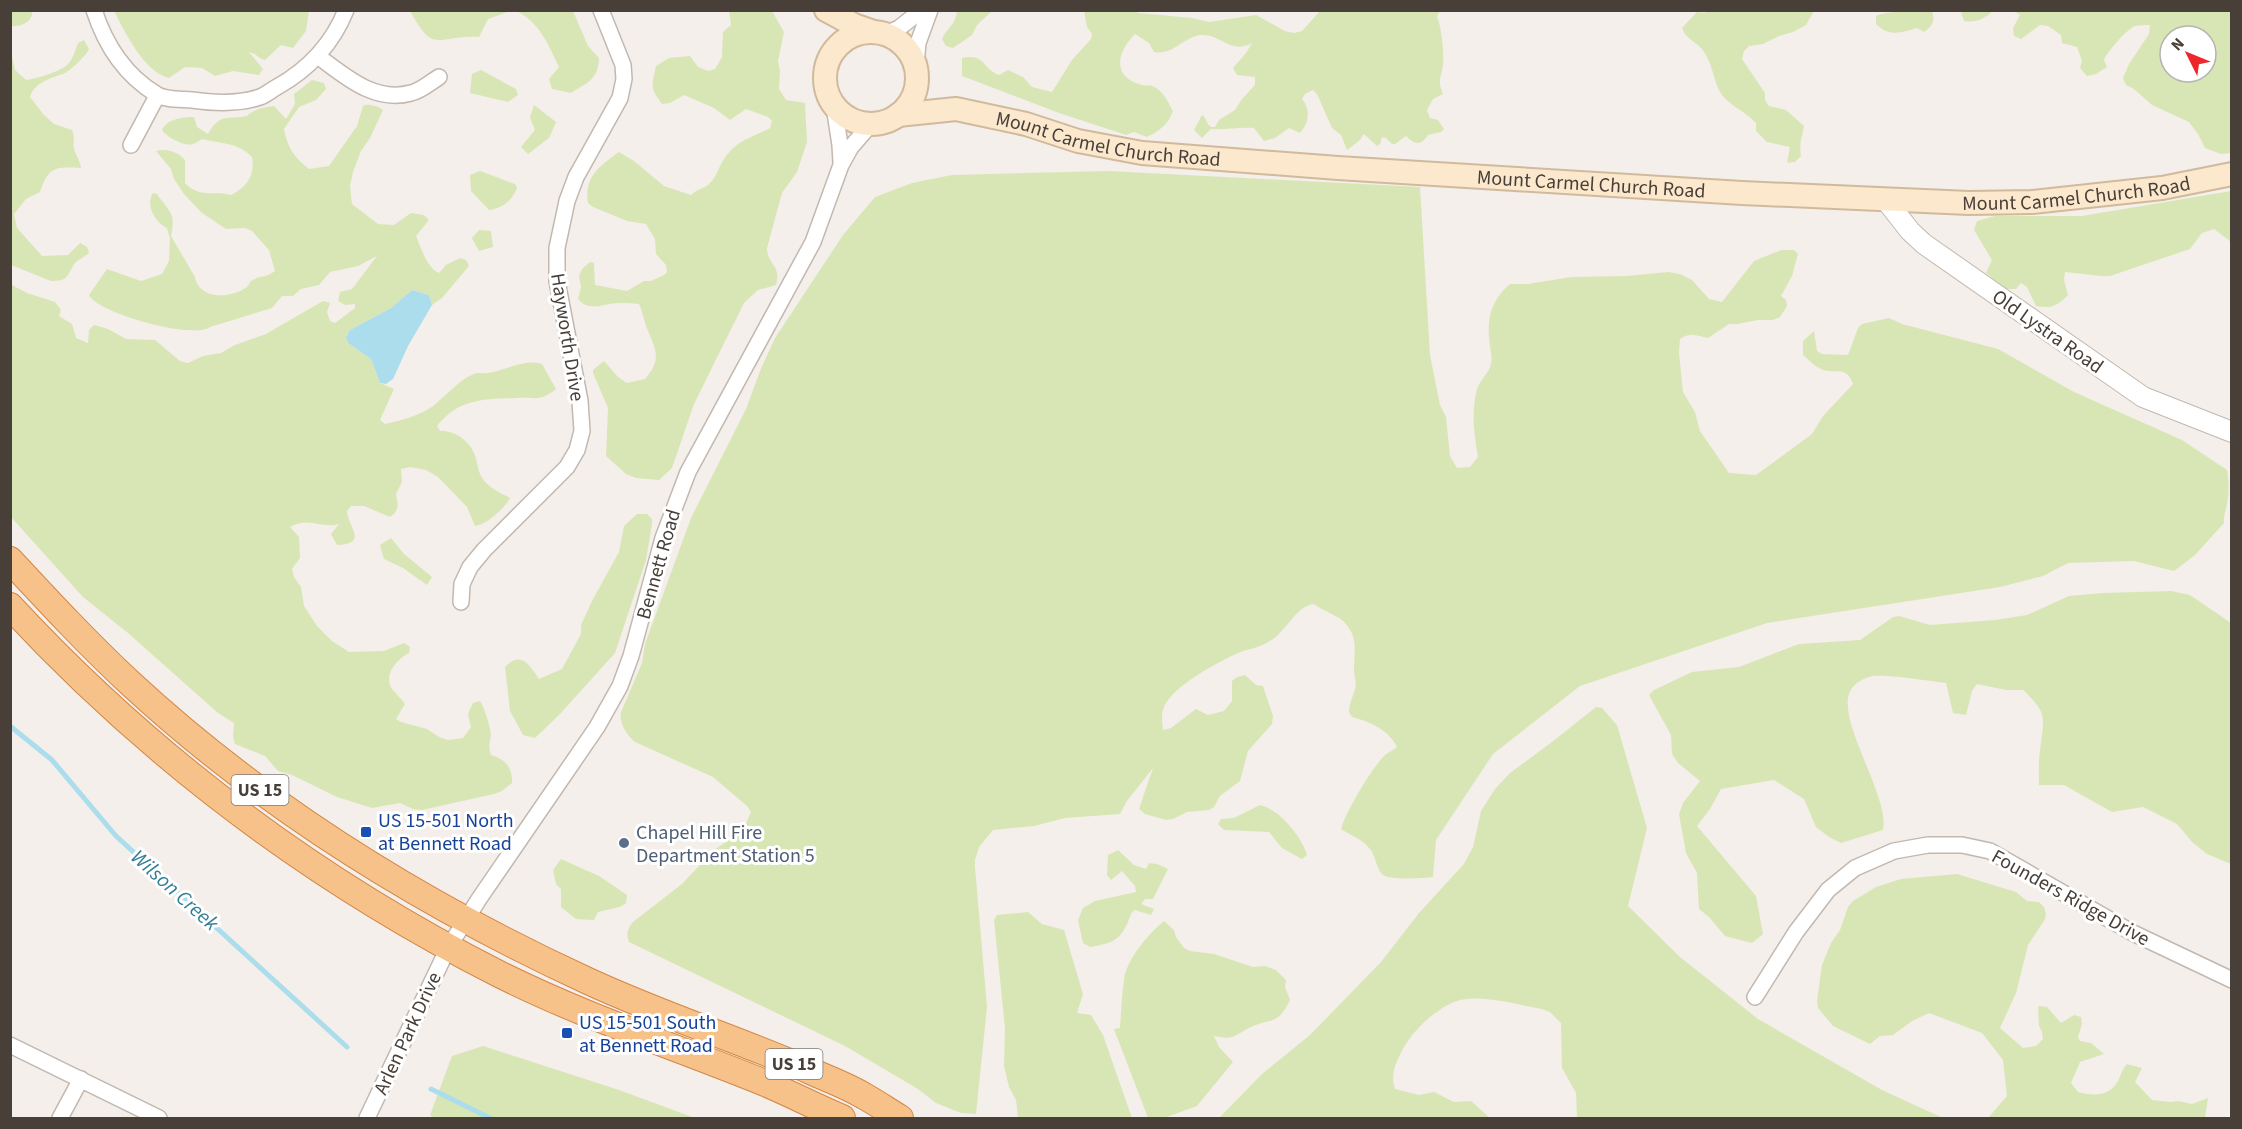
<svg xmlns="http://www.w3.org/2000/svg" width="2242" height="1129" font-family="'Source Sans 3',sans-serif">
<rect width="100%" height="100%" fill="#f4efea"/>
<g fill="#d8e6b6" fill-rule="evenodd">
<path d="M2042,10L2050,12L2059,10L2231,11V153L2221,154L2205,148L2198,134L2189,122L2152,105L2134,89L2126,85L2123,78L2129,64L2149,34L2150,25C2146,25 2139,25 2135,26C2127,29 2107,52 2104,60L2107,67L2096,74L2087,76L2080,68L2082,61L2077,47L2062,43L2061,35L2048,26L2040,25L2021,39L2014,36L2013,28L2020,15L2014,11ZM2170,36H2206V72H2170Z"/>
<path d="M10,11H32C33,22 21,27 11,26Z"/>
<path d="M114,11H309L306,31L293,48L281,45L265,60C259,59 256,53 249,52L263,69L259,75L233,71L215,76L202,68L185,67L169,78C144,72 125,32 114,11Z"/>
<path d="M410,11H510L488,19L479,37C436,35 435,56 410,11Z"/>
<path d="M516,11H573L588,46L599,58C598,80 588,82 571,93L552,89L549,79L559,67C549,46 539,21 516,11Z"/>
<path d="M729,11H772L784,32L778,61L780,71L779,89L786,100L805,103L807,142L797,172L782,193L767,248C767,264 782,266 776,285L758,290L744,303L694,404L672,468L659,480L636,478L626,474L606,456L608,408L593,373V370L604,361L618,377L627,383L645,379C662,360 656,350 648,331C644,322 643,312 639,304C633,303 626,303 619,303C605,303 590,313 578,299L581,287L579,276L582,269L590,262L594,263L595,285L627,291L644,281H651L664,275L667,272L666,265L656,254L655,239L646,224L627,221L593,207L588,203C584,176 600,166 619,152L634,161L664,186L691,195C698,188 705,189 710,183C717,176 719,166 724,159C738,139 752,138 770,128L772,121L768,117L746,109L730,120L714,108L684,95L670,103L662,104C649,87 652,85 656,66L669,58L690,56L698,67L708,71L715,69L722,57L723,32L731,25Z"/>
<path d="M957,11H992L977,25L972,35L953,48L946,46L942,39C948,26 955,26 957,11Z"/>
<path d="M1084,11L1131,10L1139,13L1192,18L1209,22L1256,15L1285,31L1294,33L1302,31L1320,11H1440L1437,16C1442,30 1444,51 1443,65C1441,79 1437,80 1443,94L1433,99L1427,110L1430,118L1438,120L1444,129L1441,132L1428,135C1421,146 1415,145 1406,136L1395,144H1392L1386,138L1382,137L1380,144L1377,146L1364,134L1360,140L1347,150L1341,135L1332,128L1317,94L1313,90L1305,94L1302,99C1311,109 1309,123 1300,133L1289,128L1275,138L1264,141L1254,128C1239,127 1226,130 1211,129L1202,138L1194,130L1202,115C1207,118 1206,124 1211,127H1215L1219,120L1235,110L1242,99L1255,85V77L1237,75L1233,68L1246,53L1252,43C1232,55 1220,34 1202,35C1184,36 1173,56 1154,52L1149,43L1135,34C1117,52 1111,77 1142,85C1145,86 1149,85 1152,86C1163,90 1168,102 1173,111C1168,125 1159,131 1147,137L1134,132L1126,135L1059,113L962,76V58C986,53 981,68 999,75L1008,70L1023,77L1032,87L1052,92L1072,60L1091,39L1092,34L1087,27Z"/>
<path d="M1706,11H1814L1806,25L1793,32L1779,36L1763,44L1749,46L1744,51L1742,59L1765,93V100L1769,106L1786,110L1804,126C1802,139 1799,140 1801,156L1795,162L1787,163L1790,147L1767,142L1756,131V123C1745,110 1725,105 1718,88C1713,76 1712,64 1704,52C1698,42 1686,40 1682,28L1697,12L1705,13Z"/>
<path d="M1900,11H1932C1935,21 1933,26 1924,32L1917,28C1901,33 1889,37 1876,24V16C1884,12 1892,13 1900,11Z"/>
<path d="M1964,11V10L1993,11C1984,19 1976,23 1964,21L1961,13Z"/>
<path d="M84,40L89,49C86,56 72,69 65,73C53,78 35,81 30,97L43,114L54,124L72,130C76,139 72,142 74,149C76,156 80,160 81,168C55,167 49,166 40,192L26,199L14,214L17,228L42,256L68,255L80,243L87,247L89,253C85,257 76,260 73,266C67,277 67,281 51,281L11,265V52L15,70L26,80C35,79 62,71 67,65C73,60 75,50 78,43Z"/>
<path d="M481,70L516,89L518,95L508,102L470,93L472,74Z"/>
<path d="M312,80L324,83L326,89L316,100L299,107L284,129C288,148 293,156 309,169L329,166L357,126L363,106C368,103 378,106 383,110L370,138L361,151L353,172L350,186L352,204L378,224L394,225L411,213L424,215L429,220L416,236C421,248 427,268 439,273L446,265L460,258L466,260L469,266L442,298L432,305L429,295L412,290L391,308L350,330L346,336L348,343L371,359L380,383L394,389L380,420L385,424C402,420 419,416 433,406C445,397 461,378 474,374C478,372 483,374 488,373C506,371 523,358 542,364L556,389C540,402 536,397 517,398C485,399 459,398 437,426L440,431C454,430 469,440 474,453C478,462 477,471 483,479C489,488 501,493 510,498C505,508 486,525 475,526L467,507L438,477L426,470L410,467L401,469L402,482L396,494L398,506L395,513L390,517L364,506H351L347,511C348,527 369,544 337,545L331,534L339,524C321,529 309,516 290,527L299,537L300,558L292,569L294,577L301,587L304,606L317,626L332,641L349,652L384,651L404,643L410,647L409,653C397,659 383,675 392,689C396,694 401,698 405,704L396,719L401,722L427,729L439,737L448,740L463,738L471,727L468,714L473,703L480,701C484,706 491,729 491,735C490,743 488,746 491,755C505,759 513,768 512,783L502,791L494,794L422,810L413,809L400,803L372,808L337,797L292,775L278,771L265,756L235,744L233,737L234,723L218,713L128,633L83,597L11,517L10,284L27,293L55,302L61,310L59,316L72,324L76,338L88,343L89,330L94,325L108,329L126,339L155,340L180,361L188,363L203,356L221,353L235,345L266,334L323,301L330,303L327,312L330,321L335,323L355,308V304L345,305L338,301L340,292L352,289L377,256L358,266L330,272L319,285L301,289L293,296H282L272,308L210,327C194,340 97,313 89,295L107,269L141,281L162,274L169,261L170,239L167,228C155,222 145,205 153,193L157,194C170,213 176,212 171,236L195,277C199,300 231,299 247,287C250,284 249,282 253,280C261,275 266,278 275,271L269,250L252,231L245,228L226,229L202,213L184,194L174,179L171,169L156,151C167,148 178,152 185,160V183C200,199 214,190 231,195C248,186 255,175 252,157C238,142 220,144 202,139C199,141 196,143 193,144C185,147 166,137 162,130C167,119 182,117 194,117L197,127L208,134C221,112 227,120 247,116C255,109 263,107 274,106L286,119L295,104L294,94Z"/>
<path d="M534,105L556,122L549,138L528,154L521,147L535,130L530,117Z"/>
<path d="M480,171L515,184L517,187C513,201 502,208 489,210L471,191L470,175Z"/>
<path d="M1109,171L1420,187L1430,355L1440,405L1446,417L1450,456L1457,468L1470,467L1478,457C1474,434 1471,412 1477,389C1480,380 1489,373 1491,364C1493,356 1489,346 1489,337C1487,315 1494,297 1510,284H1528L1571,277L1627,276L1668,272L1680,274L1692,280L1709,299L1722,302L1754,261L1781,250H1794L1798,254L1792,276L1781,296L1786,300L1787,306L1780,317L1773,320H1758L1737,324H1729L1708,338C1698,336 1690,332 1680,339L1679,353L1683,392L1695,412L1700,431L1729,473L1756,475L1812,434L1823,416L1853,384C1846,365 1837,374 1824,370C1816,368 1809,360 1803,355V341L1814,331L1817,351L1822,354L1848,355L1858,328L1862,324L1889,318L1902,324L1998,349L2074,392L2182,440L2227,470C2229,481 2229,494 2227,504C2226,511 2223,516 2224,523L2195,555L2174,571L2134,561L2068,563L2043,576L2000,587L1767,623L1580,686L1493,754L1436,840L1433,877C1424,878 1388,881 1382,874C1375,866 1376,855 1369,848C1362,839 1350,835 1341,829C1345,813 1373,766 1385,755C1388,752 1394,750 1397,747C1388,729 1370,722 1352,717L1349,712C1349,703 1353,697 1355,689C1357,682 1354,677 1354,670C1354,651 1359,636 1343,621C1335,614 1323,611 1314,604C1296,606 1287,630 1273,639C1263,646 1254,648 1243,651C1223,659 1172,686 1164,707C1161,713 1162,723 1163,730L1171,728L1196,709L1208,715L1224,711L1232,701V681L1237,677L1245,675L1256,685L1263,686L1273,716L1272,724L1248,751L1240,781L1220,796L1214,807L1209,810L1187,812L1173,819L1166,820L1145,814L1139,809L1153,768L1127,801L1120,814L1065,818L1034,826L993,830L979,847L975,860V867L987,1007L976,1114L961,1113L936,1103L918,1089L845,1046L629,942C626,934 627,929 633,922L682,884L714,850L738,834L746,823L751,812L747,806L713,777L635,742C627,735 619,724 621,712L642,663L645,644L691,518L746,409L760,371L775,338L843,235L875,197L912,183L952,175Z"/>
<path d="M2231,191V242L2214,229L2202,233L2190,249L2110,276H2101L2065,272L2064,280L2068,295C2057,306 2051,309 2036,306L2027,287L2021,283L2016,289H2006L1986,273L1992,260L1974,230L1977,221L1995,216H2082Z"/>
<path d="M479,230L491,231L493,247L479,251L472,238Z"/>
<path d="M637,514H647L652,519V524L646,560L615,653L560,714L535,738L523,735L510,711L505,667C521,650 530,665 539,679L562,669L581,634V625L592,601L619,552L624,526Z"/>
<path d="M391,538L404,554L432,577L427,585L403,568L384,559L380,545Z"/>
<path d="M2171,591L2190,595L2231,623V864L2207,854L2192,842L2177,824L2143,807L2112,812L2064,785H2039C2039,774 2038,762 2040,751C2043,719 2050,715 2023,690H2006L1977,684L1972,691L1966,715L1953,713L1946,683C1930,681 1887,674 1873,676C1863,678 1852,684 1849,694C1839,725 1890,798 1883,830L1841,843L1829,837L1816,827L1804,799L1774,780L1721,789L1710,809L1697,826L1756,896L1763,934L1752,943L1725,936L1709,917L1699,909L1697,873L1686,853L1679,814L1683,803L1700,781L1678,763L1672,754L1671,735L1649,695L1654,690L1692,672L1739,667L1799,644L1860,640L1893,617L1899,616L1930,625L1995,620L2027,615L2069,596L2102,593Z"/>
<path d="M1596,707L1602,708L1617,725L1647,828L1628,906L1680,957L1758,1019L1882,1090L1943,1118H1577L1576,1093L1562,1068L1561,1023L1550,1012L1542,1009C1517,1005 1473,991 1450,1004C1444,1006 1439,1011 1434,1014C1421,1024 1411,1035 1403,1049C1396,1062 1390,1074 1395,1089L1419,1095L1434,1092L1454,1102L1471,1101L1490,1118H1219L1262,1074L1310,1035L1381,962L1419,913L1464,864L1473,847L1481,811L1495,789L1510,773L1552,742Z"/>
<path d="M1260,805C1280,810 1301,836 1307,855L1302,859L1282,848L1269,832L1224,830L1218,824L1221,819L1234,818Z"/>
<path d="M1118,850L1134,865L1146,869L1149,863L1157,864L1168,869L1153,899H1145L1141,904L1154,909L1151,915L1135,910C1129,914 1130,920 1126,926C1118,943 1106,944 1090,947L1083,943L1078,920L1083,908L1095,901L1136,892L1135,886L1122,871L1111,880L1107,875L1108,855Z"/>
<path d="M561,859L599,876L627,895L626,903L620,907L598,912L594,920L576,919L561,907V889L556,884L553,870Z"/>
<path d="M1957,874L2016,892L2027,901L2039,902L2044,907L2046,914L2045,919L2028,945L2016,993L2000,1028L2023,1048L2036,1046L2043,1039L2042,1032L2039,1026L2038,1006L2047,1007L2061,1023L2074,1015L2081,1017L2082,1024L2078,1037L2080,1041L2091,1043L2104,1054L2080,1062L2071,1083L2078,1092C2093,1096 2109,1097 2118,1081C2121,1075 2122,1069 2127,1064L2142,1068L2135,1082L2152,1100L2171,1102L2178,1101L2192,1104L2208,1098L2205,1118H1988L2007,1096L2003,1060L1982,1033L1929,1013L1912,1021L1893,1035L1880,1036L1870,1044L1833,1026L1818,1008L1817,1001L1822,965L1831,943L1840,930L1848,907L1853,901L1876,887L1901,879Z"/>
<path d="M1028,912L1042,924L1064,930L1083,994L1077,1013L1091,1015L1103,1035L1132,1118H1018L1016,1100L1009,1087L1004,1066L1005,1028L994,920L997,915Z"/>
<path d="M1164,921L1174,930L1176,937L1184,948L1190,951L1214,954L1253,967L1265,966L1276,970L1286,980L1285,987L1290,1000C1277,1027 1271,1017 1249,1028C1231,1037 1236,1040 1214,1036L1219,1047L1233,1062L1197,1106L1164,1118H1148L1114,1029L1120,1028C1121,1012 1122,995 1124,980C1126,960 1149,933 1164,921Z"/>
<path d="M483,1046L619,1090L695,1118H433L430,1115L452,1056Z"/>
</g>
<path fill="#abddec" d="M412,290L429,295L432,305L408,346L393,379L386,384L380,383L371,359L348,343L346,337L350,330L391,308Z"/>
<g fill="none" stroke-linecap="round" stroke-linejoin="round">
<g stroke="#abddec" stroke-width="5">
<path d="M10,726L52,760L116,836L347,1047"/>
<path d="M431,1089L490,1118"/>
</g>
<g stroke="#c2b8b0" stroke-width="18">
<g id="minor">
<path d="M94,10C105,44 125,75 156,94C164,100 181,99 192,100C213,103 240,104 260,97C266,95 271,90 277,87C309,69 332,45 346,10"/>
<path d="M886,34L899,28L922,10"/>
<path d="M319,57C346,77 375,103 411,93C421,91 431,82 439,77"/>
<path d="M916,64L918,43L930,10"/>
<path d="M834,106L840,145L841,162"/>
<path d="M131,145L157,96"/>
<path d="M461,602L462,584L470,567L484,550L567,467L577,450L582,431L580,401L557,281V248L567,201L576,177L620,98L624,79L623,65L601,10"/>
<path d="M1755,997L1796,932L1828,890L1855,868L1894,851L1928,845H1962L1990,851L2133,933L2232,980"/>
<path d="M10,1045L159,1118"/>
<path d="M60,1118L81,1079"/>
<path d="M367,1118L448,948L479,899L597,727L620,686L631,656L663,538L688,472L813,242L841,165L851,147L871,124"/>
</g>
</g>
<g stroke="#c2b8b0" stroke-width="22">
<path id="tertiary" d="M1885,199L1910,231L1924,244L2143,397L2232,432"/>
</g>
<g stroke="#d1ba9c" stroke-width="26">
<g id="secondary">
<path d="M826,10L854,25L871,31"/>
<circle cx="871" cy="78" r="46"/>
<path id="s1" d="M898,115L956,109L1026,124L1078,141L1142,153L1338,168L1742,193L1969,203L2032,202L2162,188L2232,174"/>
</g>
</g>
<g stroke="#d48644" stroke-width="28">
<g id="trunk">
<path d="M10,560C49,602 88,644 130,683C265,808 421,904 588,981C659,1014 734,1038 806,1069C825,1078 846,1085 864,1096C877,1103 888,1111 900,1118"/>
<path d="M10,606C150,757 316,881 499,974C585,1017 676,1047 765,1083C791,1094 816,1107 842,1118"/>
</g>
</g>
<use href="#minor" stroke="#fff" stroke-width="15"/>
<use href="#tertiary" stroke="#fff" stroke-width="20"/>
<use href="#secondary" stroke="#fbe8cd" stroke-width="22"/>
<use href="#trunk" stroke="#f6c28a" stroke-width="26"/>
</g>
<g fill="#1a4fb4" stroke="#fff" stroke-width="2">
<rect x="360" y="826" width="12" height="12" rx="3"/>
<rect x="561" y="1027" width="12" height="12" rx="3"/>
</g>
<circle fill="#5c6f8a" stroke="#fff" stroke-width="2" cx="624" cy="843" r="6"/>
<g text-anchor="middle" stroke-width="6" stroke-linejoin="round" paint-order="stroke">
<g fill="#fff" stroke="#7f7974" stroke-width="1.5">
<rect x="231.5" y="775" width="57" height="30" rx="4.5"/>
<rect x="765.5" y="1049" width="57" height="30" rx="4.5"/>
</g>
<g font-size="18" font-weight="bold" fill="#483f39">
<text x="260" y="796">US 15</text>
<text x="794" y="1070">US 15</text>
</g>
<g font-size="20" fill="#483f39" stroke="#fff">
<text dy="7" stroke="none"><textPath href="#s1" startOffset="214">Mount Carmel Church Road</textPath></text>
<text dy="7" stroke="none"><textPath href="#s1" startOffset="700">Mount Carmel Church Road</textPath></text>
<text dy="7" stroke="none"><textPath href="#s1" startOffset="1186">Mount Carmel Church Road</textPath></text>
<text transform="translate(2048 331) rotate(35)" y="7">Old Lystra Road</text>
<text transform="translate(568 337) rotate(81)" y="7">Hayworth Drive</text>
<text transform="translate(658 564) rotate(-74)" y="7">Bennett Road</text>
<text transform="translate(2071 897) rotate(29)" y="7">Founders Ridge Drive</text>
<text transform="translate(407 1033) rotate(-65)" y="7">Arlen Park Drive</text>
</g>
<g font-size="20" fill="#164399" stroke="#fff" text-anchor="start">
<text x="378" y="827">US 15-501 North<tspan x="378" dy="23">at Bennett Road</tspan></text>
<text x="579" y="1029">US 15-501 South<tspan x="579" dy="23">at Bennett Road</tspan></text>
</g>
<g font-size="20" fill="#4e5e75" stroke="#fff" text-anchor="start">
<text x="636" y="839">Chapel Hill Fire<tspan x="636" dy="23">Department Station 5</tspan></text>
</g>
<g font-size="21" font-style="italic" fill="#317e96" stroke="#fff">
<text transform="translate(175 890) rotate(42)" y="7">Wilson Creek</text>
</g>
</g>
<rect width="2242" height="1129" fill="none" stroke="#483f39" stroke-width="24"/>
<g transform="translate(2188 54) rotate(313)"><circle r="28" fill="#ffffff" stroke="#b6b2b0" stroke-width="1.5"/>
<path d="M0-4.5L10 22L0 15L-10 22Z" fill="#ed282d"/>
<text y="-9" font-size="16" font-weight="bold" text-anchor="middle" fill="#483f39">N</text>
</g>
</svg>
